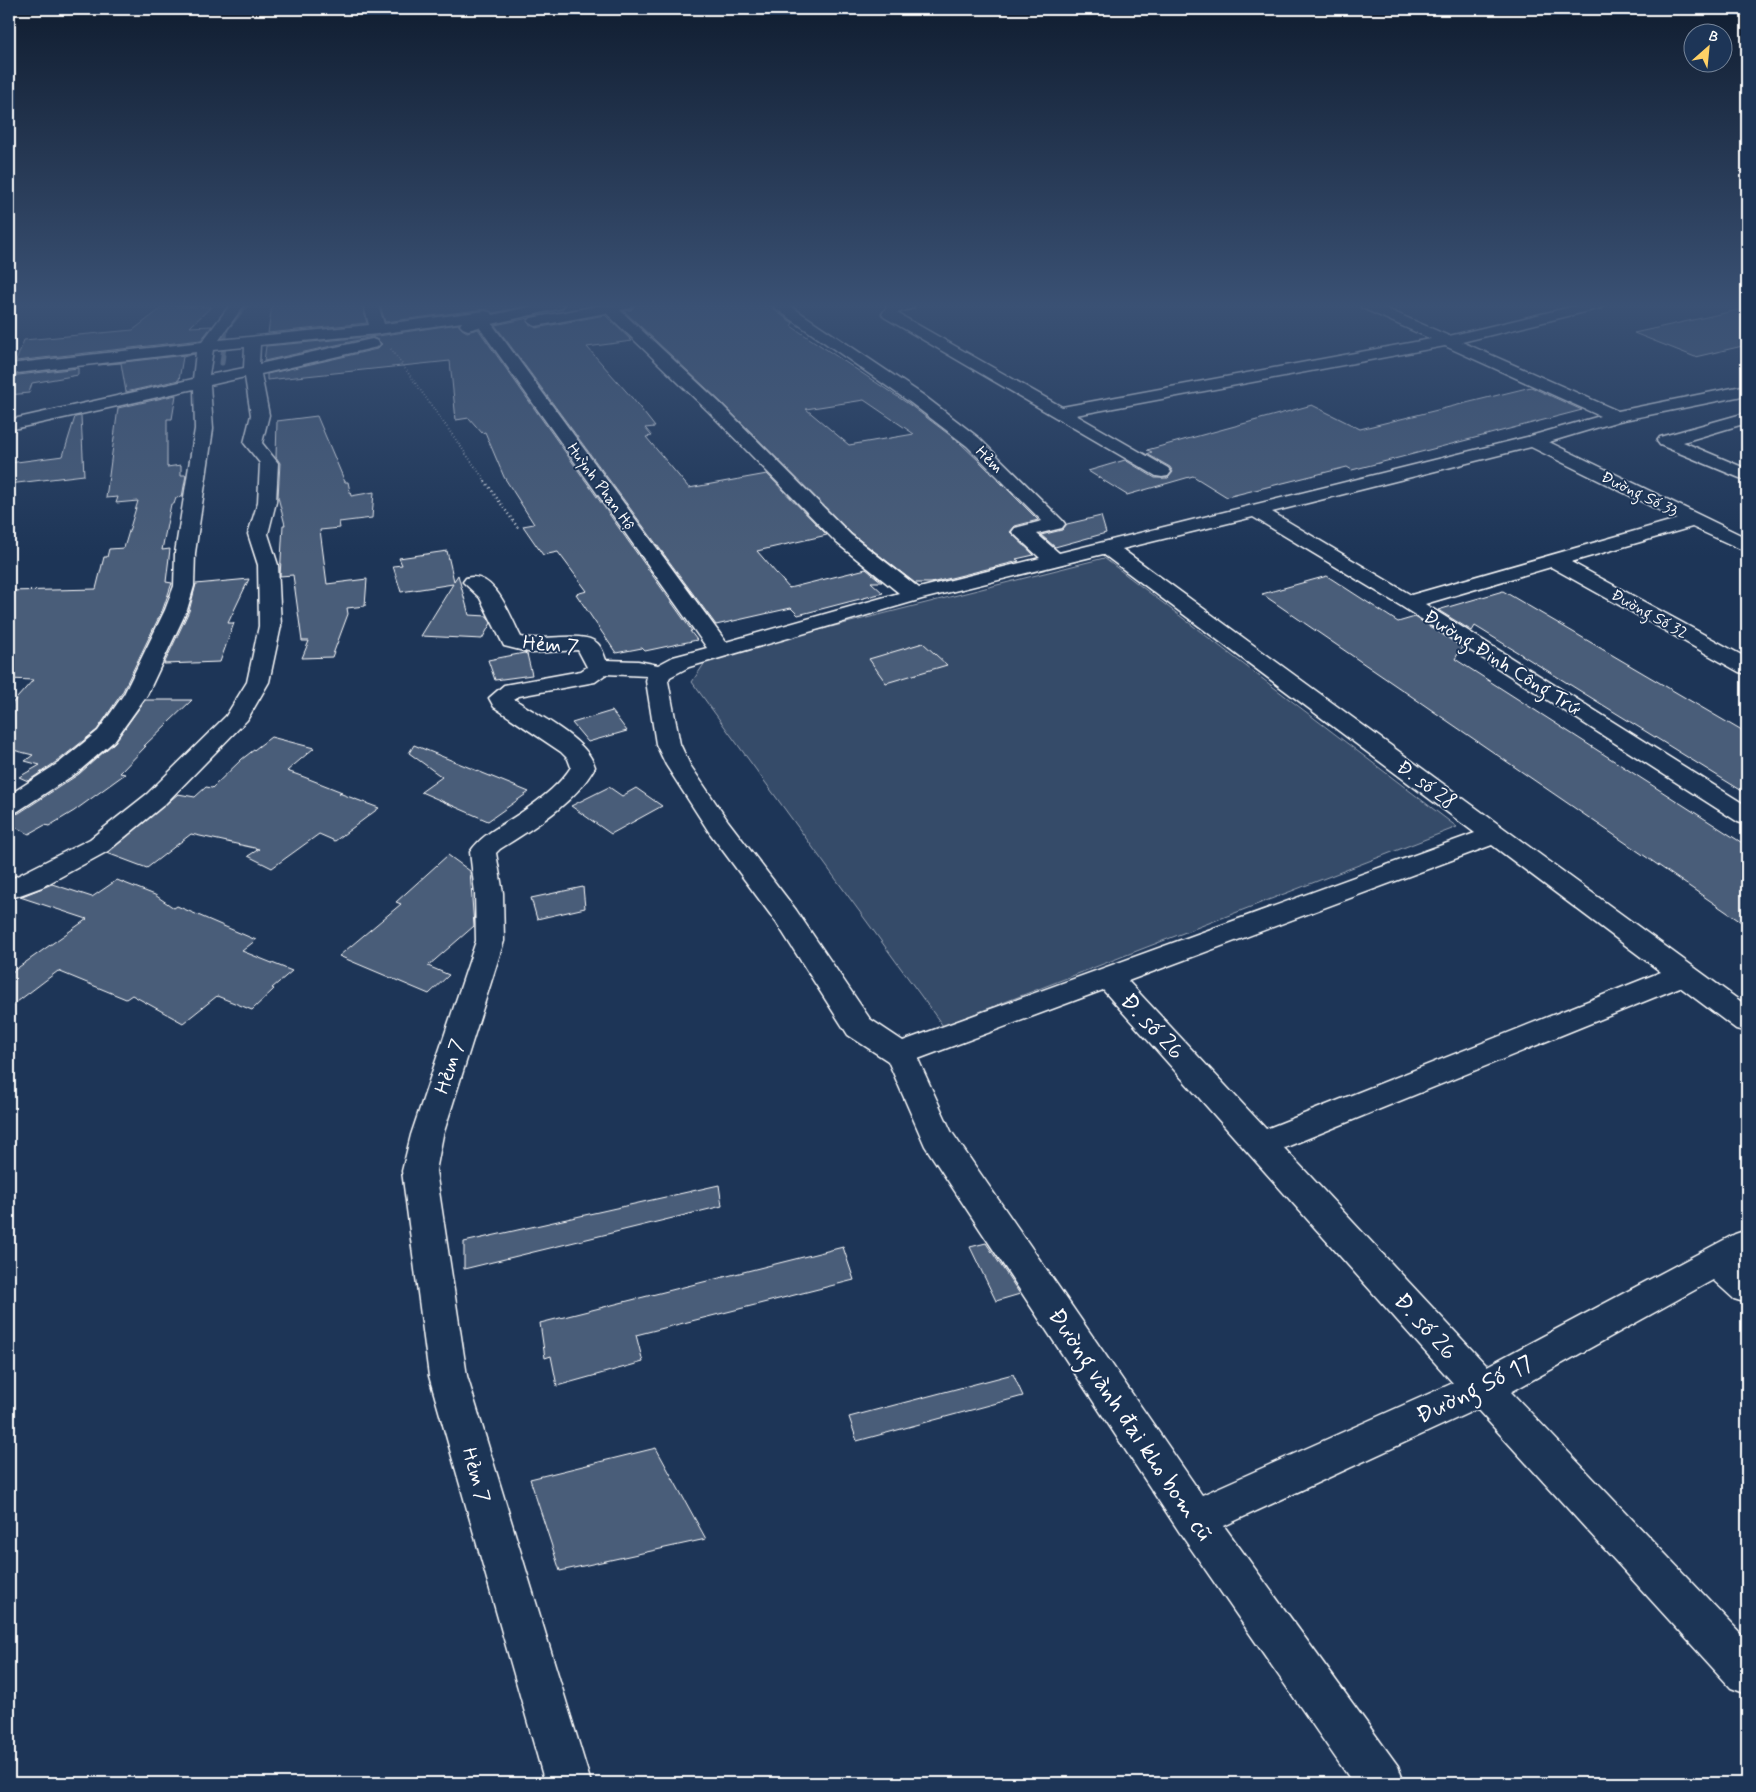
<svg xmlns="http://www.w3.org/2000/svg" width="1756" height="1792" font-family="Mynerve,sans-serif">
<rect width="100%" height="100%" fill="#1d3557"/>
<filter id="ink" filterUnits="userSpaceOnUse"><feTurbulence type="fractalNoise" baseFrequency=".02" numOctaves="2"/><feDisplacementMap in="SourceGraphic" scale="10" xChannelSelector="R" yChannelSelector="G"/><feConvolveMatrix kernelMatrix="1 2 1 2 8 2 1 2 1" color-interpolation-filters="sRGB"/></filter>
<g filter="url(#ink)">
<path fill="#364b69" stroke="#9aa5b4" d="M1104,558L1457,827L943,1026L692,682L708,658Z"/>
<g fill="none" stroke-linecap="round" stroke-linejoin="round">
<path stroke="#a0aab8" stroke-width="5" d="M222,363L226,329L246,305"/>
</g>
<g fill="#4a5d79" stroke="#fff" fill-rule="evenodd">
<path d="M166,305L211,307L190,327L212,326L201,340L16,361L24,340L133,330Z"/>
<path d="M272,305H362L367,323L268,333Z"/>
<path d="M380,305H532L493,313L485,309L385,322Z"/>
<path d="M635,305H771L774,310L793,323L791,326L910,405L959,442L980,462L1038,520L1015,526L1010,532L1034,555L1016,559L1019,561L931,583H915L852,534L722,403L624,311L631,310ZM864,400L914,434L849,445L806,409Z"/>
<path d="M1747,308V345L1695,357L1634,333Z"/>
<path d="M605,315L632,341L587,347L633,399L655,427L645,428L652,436L646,437L689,488L767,474L827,535L757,551L789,588L866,569L882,582H871L883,593L798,615L791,608L716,625L495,325L529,318L527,322L536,328Z"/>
<path d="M458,324L462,329L467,332L478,329L692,631H690L697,640L645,651L642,648L616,653L576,594L587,591L558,552L543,555L523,526L534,524L504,477L485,432L482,433L469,418L456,420L450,361L267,380V374L377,349L382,344L378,340L372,337L264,361L266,346L378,336Z"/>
<path d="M194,354L183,357L179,380L126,392L121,363L98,365Z"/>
<path d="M78,368V375L32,383L29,393L9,395L10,376Z"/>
<path d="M1531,387L1582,410L1352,470L1347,467L1227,497L1193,476L1127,495L1088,471L1125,460L1155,478H1168L1173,472L1170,467L1147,454L1152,452L1147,450L1312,405L1360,429Z"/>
<path d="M176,395L172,419H167V467L181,465V475H186L182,497L176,498L174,504H171L162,550L170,549L166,582L172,583L163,609L122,693L97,730L59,760L28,781L19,777L40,765L25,761L33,755L9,749V707L33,680L9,679V591L96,589L104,557H107L109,549L124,548L138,501L116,503L118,497L106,498L118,408Z"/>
<path d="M81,416L84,475L9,484V463L63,456L75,417Z"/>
<path d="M317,416L345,482H348L351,496L374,492L372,518L339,522L340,528L320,530L327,584L367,579L365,606L347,608L348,614L332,657L302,658L309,641H302L293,575L280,576L283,525H285L278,497L280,463L276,457L277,421Z"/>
<path d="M1101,516L1106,533L1055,547L1041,535L1062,530L1067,524Z"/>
<path d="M447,551L454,581L458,575L469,615L487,616L491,623L482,639L421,636L453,584L401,592L393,566L402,565L399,558Z"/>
<path d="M1327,576L1398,622L1415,617L1462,647L1455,659L1747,846V926L1262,594Z"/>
<path d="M249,579L228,623H234L220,662L164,664L189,611L196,584Z"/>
<path d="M1503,591L1747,734V794L1475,626L1472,631L1438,610Z"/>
<path d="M923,643L947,665L886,683L869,659Z"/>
<path d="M524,653L527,654L532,675L495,680L488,660Z"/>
<path d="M145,700H192L144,746H146L120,773L125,774L74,811L49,826L45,825L29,834L9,824V816L19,813L79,774L115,742Z"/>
<path d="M612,711L627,731L588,742L572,723Z"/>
<path d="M271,737L314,748L287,771L304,777L342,792L339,793L379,808L335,841L319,834L272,868L248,856L259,849L191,834L147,868L107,853L178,794L195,797L206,787L212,788L242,759Z"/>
<path d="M414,745L529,792L488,821L421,792L442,777L409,753Z"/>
<path d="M609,787L622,796L636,788L662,806L611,834L571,806Z"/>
<path d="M448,855L470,871L474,926L428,966L449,975L429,994L339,956L401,904L396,902Z"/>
<path d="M117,880L155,895L174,908L177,906L256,940L242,951L292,971L272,988L274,989L252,1010L217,996L183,1023L132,995L126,999L58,971L9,1008V974L87,919L20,897L52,884L92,897Z"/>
<path d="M583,887L585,908L537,919L531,898Z"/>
<path d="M719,1185L722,1206L464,1269V1242Z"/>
<path d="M986,1243L1020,1294L996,1301L970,1247Z"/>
<path d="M843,1247L854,1280L636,1335L643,1362L557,1386L551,1356L545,1358L540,1323Z"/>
<path d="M1013,1374L1023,1396L857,1441L849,1417Z"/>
<path d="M656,1448L706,1539L560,1571L530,1479Z"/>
</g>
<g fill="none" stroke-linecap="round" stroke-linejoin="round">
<g stroke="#fff" stroke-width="3">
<g id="minor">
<path d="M230,305H244L219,340L369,325L364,305H378L384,324L485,311L490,312L492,315L539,305H564L562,308L492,324L726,642L899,593L837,543L709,412L606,313L536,326L531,324L528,321L531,318L603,305H633L631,308L620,310L721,404L851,535L919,588L1040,558L1012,532L1015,528L1042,521L967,446L911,403L775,308L773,305H789L923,395L979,438L1062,520L1065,524L1062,528L1037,534L1059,553L1527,437L1600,416L1445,346L1076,415L1168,468L1171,472L1168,476L1162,477L1156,476L884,317L882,314L888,305H915L913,308L897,313L1062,407L1431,339L1362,308L1360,305H1378L1449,336L1579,305H1603L1601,308L1462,342L1618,411L1747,385V395L1619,421L1549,442L1747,538V552L1692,527L1571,562L1747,658V674L1739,672L1551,567L1425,604L1747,806V825L1738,822L1401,606L1253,517L1122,549L1747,1006V1032L1736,1029L1680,987L1284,1148L1487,1366L1735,1234L1747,1230V1261L1743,1263L1747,1266V1303L1734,1299L1713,1280L1511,1392L1747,1640V1694L1731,1688L1477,1409L1224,1526L1398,1766L1404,1783H1353L1180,1533L925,1146L888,1061L848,1035L776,922L709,832L666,765L656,744L646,681L647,676L606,674L595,682L519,696L514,699C539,716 587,739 595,767C575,803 535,827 500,849L496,853L503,893L504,941L443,1135L436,1171L467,1376L591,1783H545L429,1376L402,1171L411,1135L476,941L475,893L470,852C482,834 501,826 519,814C537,802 560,785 571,767L568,759L561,752L494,707L489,698L504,685L581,671L587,667L578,650L532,653L504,646L480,598L463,582L466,578C495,570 510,616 521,637C541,642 583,630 597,643C602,647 604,655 606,660L638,661L658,665L673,657L707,648L479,327L468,330L463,328L460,325L462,322L378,334L260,345L259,364L372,339L377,341L380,344L377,347L261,374L269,415L262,443L278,463L276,502L268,534L278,565L281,626L269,682L247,720L165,804L108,851L42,887L9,899V880L90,839L147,794L226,716L247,682L259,626L258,565L248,534L258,502L260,463L244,443L251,415L245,377L210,385L213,429L195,553L194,586L187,610L147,695L114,741L78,772L18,811L9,814V795L60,762L98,731L124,694L165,610L174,586L175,553L195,429L194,389L9,430V420L193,379L196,352L9,374V364L202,342ZM245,347L244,368L209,375L213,350ZM1531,447L1677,519L1411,595L1272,512ZM1103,554L1475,833L903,1041L870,1019L796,910L728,821L690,765L680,744L668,681L670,677L689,667L922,599ZM1492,845L1661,972L1266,1129L1128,981ZM1103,990L1453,1383L1202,1495L951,1131L918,1059Z"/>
<path d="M1742,414L1747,415V427L1740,425L1683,442L1747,469V481L1660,445L1657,441L1660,437Z"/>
</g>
</g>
<path stroke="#fff" stroke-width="2" stroke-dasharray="0.5 2.5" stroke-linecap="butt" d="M391,349L486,482"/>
<path stroke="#fff" stroke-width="2.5" stroke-dasharray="1 3" stroke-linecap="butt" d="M485,481L518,528"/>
<use href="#minor" fill="#1d3557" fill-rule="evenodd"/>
</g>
</g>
<linearGradient id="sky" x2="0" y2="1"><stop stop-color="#101d30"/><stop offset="0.55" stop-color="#3a5174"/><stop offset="1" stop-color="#3a5174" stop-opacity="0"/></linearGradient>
<rect width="1756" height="556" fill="url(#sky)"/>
<g text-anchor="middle" stroke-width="4" stroke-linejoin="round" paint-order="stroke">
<g font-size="16" fill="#fff" stroke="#1d3557">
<text transform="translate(990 459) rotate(44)" y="6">Hẻm</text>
<text transform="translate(602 486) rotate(54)" y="6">Huỳnh Phan Hộ</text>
<text transform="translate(1640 493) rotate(26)" y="6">Đường Số 33</text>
<text transform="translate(1650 613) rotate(29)" y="6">Đường Số 32</text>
</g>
<g font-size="20" fill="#fff" stroke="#1d3557">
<text transform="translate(551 644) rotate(5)" y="7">Hẻm 7</text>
<text transform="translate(1503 662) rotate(32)" y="7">Đường Đinh Công Trứ</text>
<text transform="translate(1427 784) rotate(36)" y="7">Đ. số 28</text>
<text transform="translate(449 1066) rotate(-72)" y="7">Hẻm 7</text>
<text transform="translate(477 1475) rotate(74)" y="7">Hẻm 7</text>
</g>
<g font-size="24" fill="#fff" stroke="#1d3557">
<text transform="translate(1153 1026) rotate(47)" y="8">Đ. số 26</text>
<text transform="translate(1426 1326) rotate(48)" y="8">Đ. số 26</text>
<text transform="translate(1474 1389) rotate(-26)" y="8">Đường Số 17</text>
<text transform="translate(1131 1424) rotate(56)" y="8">Đường vành đai kho bom cũ</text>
</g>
</g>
<rect width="1756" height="1792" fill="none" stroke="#1d3557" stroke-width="30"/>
<rect x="15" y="15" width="1726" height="1762" fill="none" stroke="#fff" stroke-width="2" filter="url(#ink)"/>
<g transform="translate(1708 48) rotate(27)"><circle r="24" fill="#1d3557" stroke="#77869a"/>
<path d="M0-4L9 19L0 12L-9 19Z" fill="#ffd166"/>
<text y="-8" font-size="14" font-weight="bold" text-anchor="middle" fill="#ffffff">B</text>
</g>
</svg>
